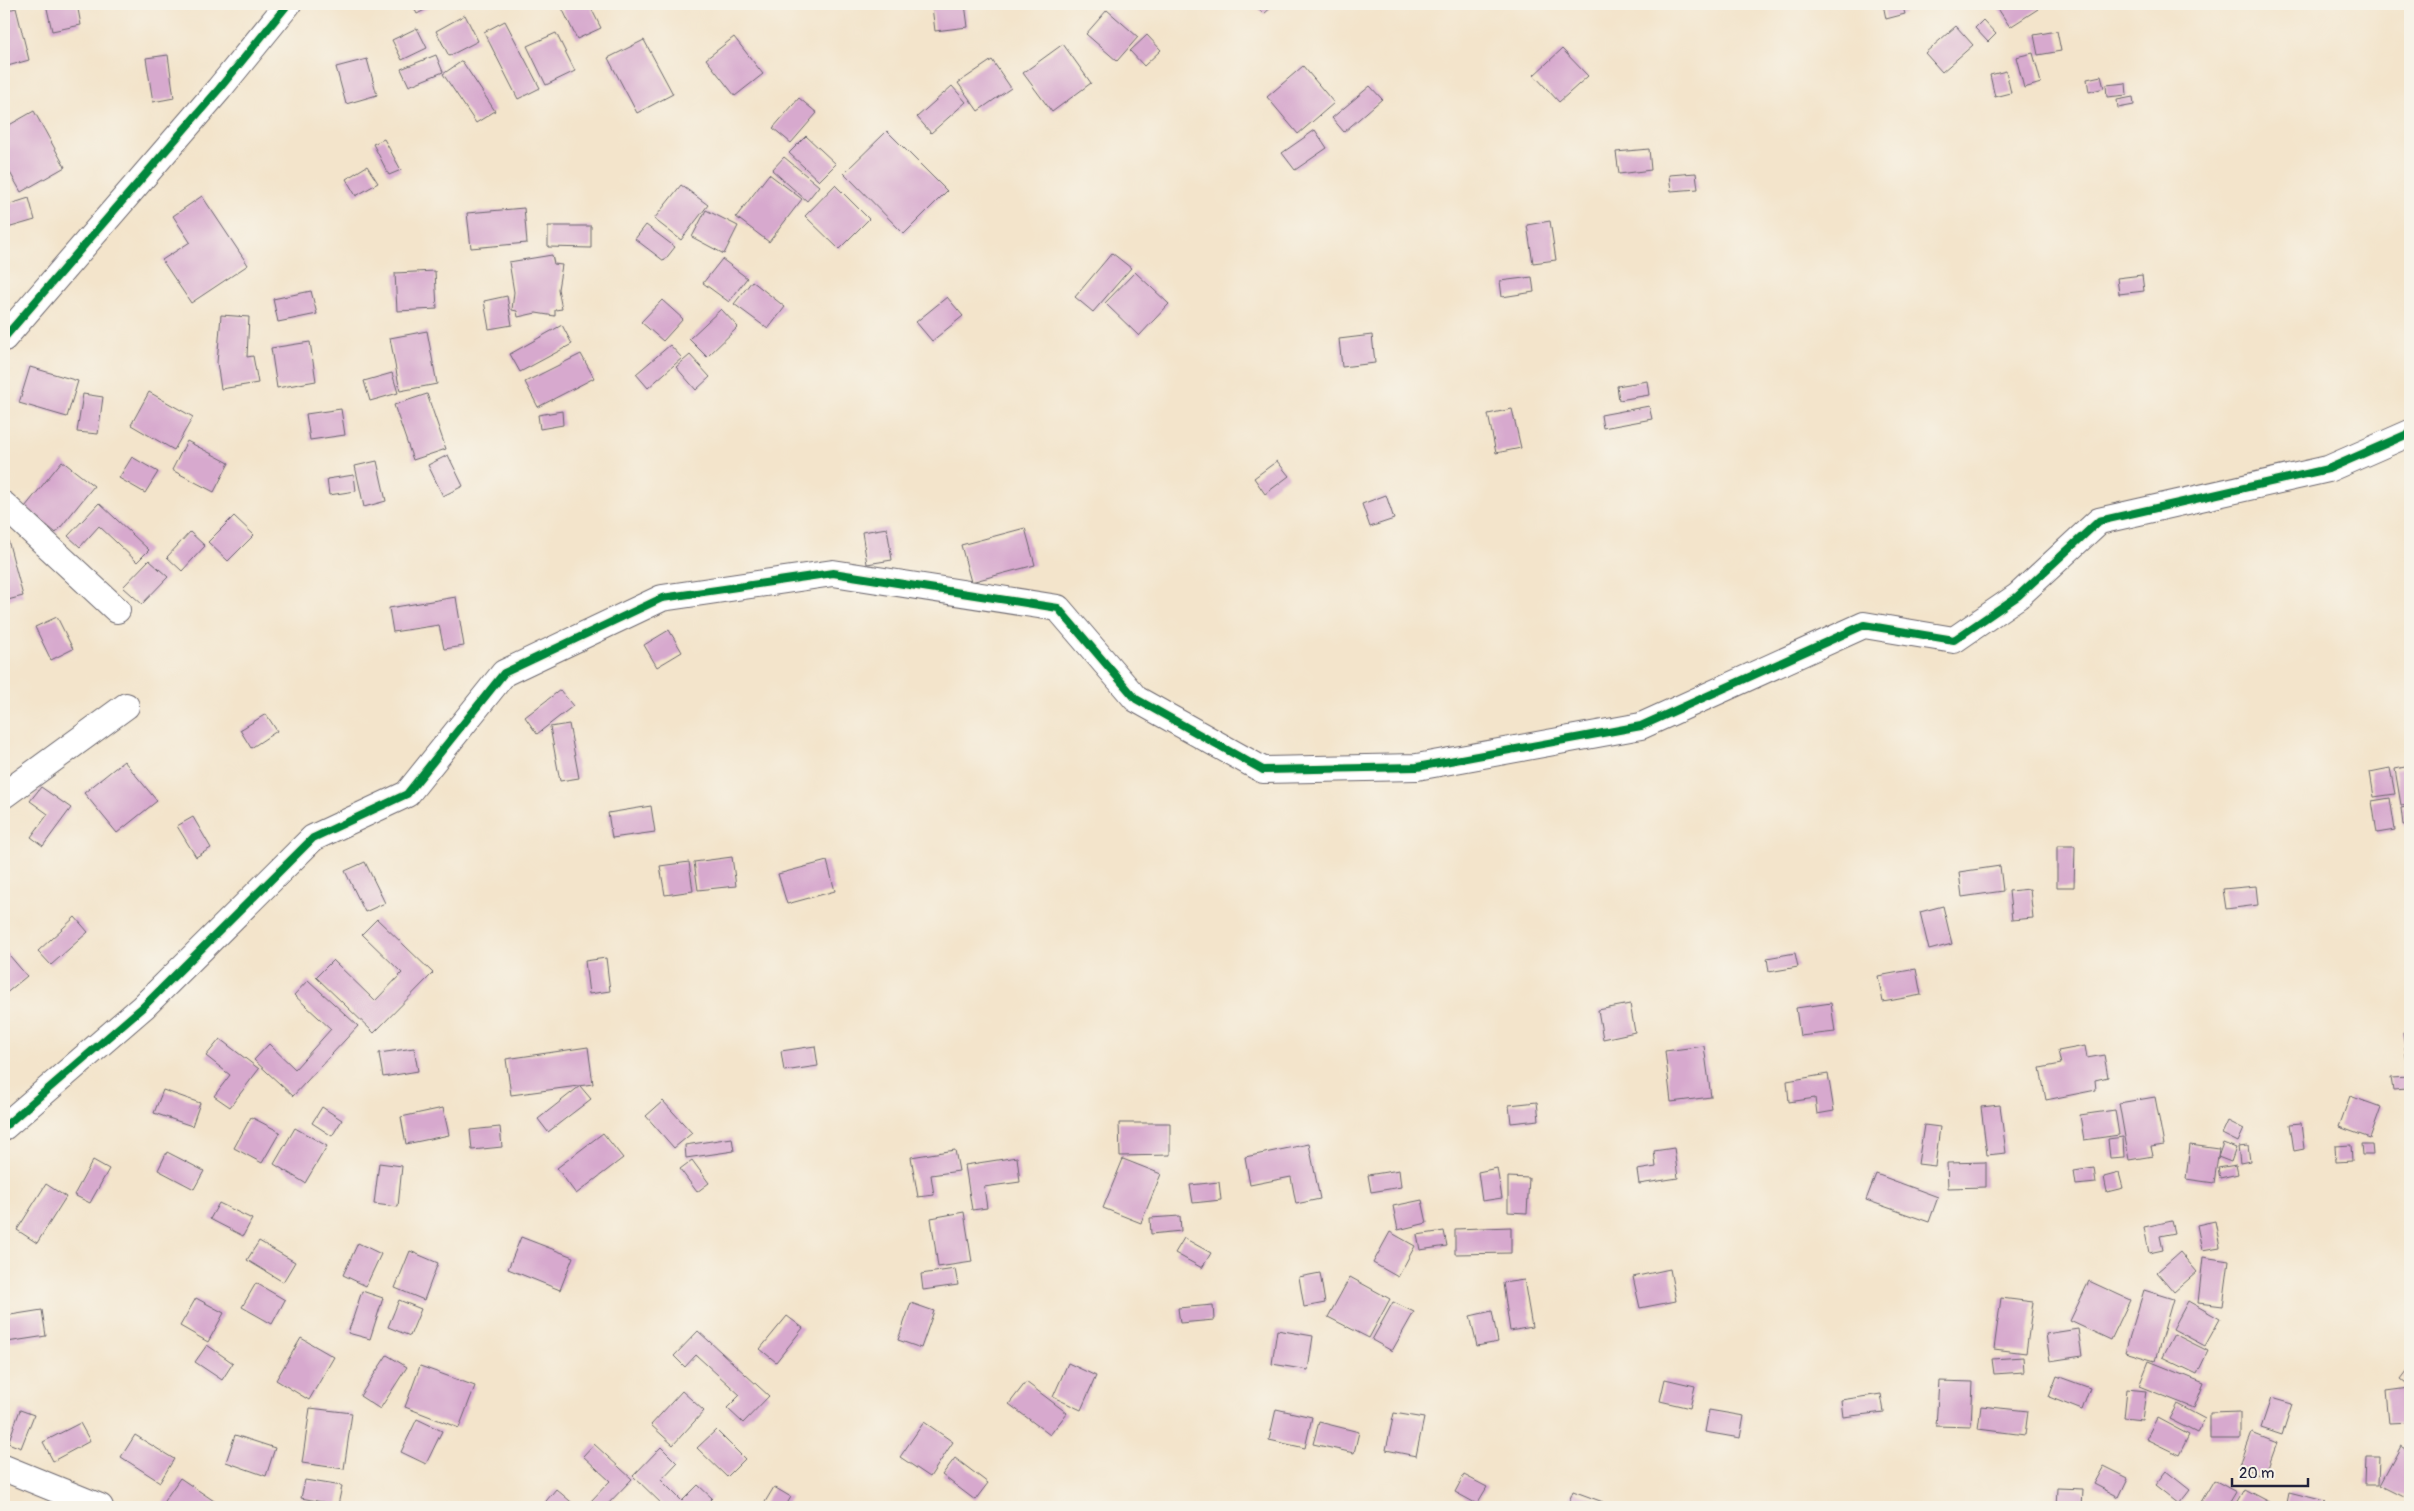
<svg xmlns="http://www.w3.org/2000/svg" width="2414" height="1511" font-family="Pangolin,sans-serif">
<rect width="100%" height="100%" fill="#f7f3e8"/>
<filter id="ink" filterUnits="userSpaceOnUse"><feTurbulence type="fractalNoise" baseFrequency=".02" numOctaves="2"/><feDisplacementMap in="SourceGraphic" scale="10" xChannelSelector="R" yChannelSelector="G"/><feConvolveMatrix kernelMatrix="1 2 1 2 8 2 1 2 1" color-interpolation-filters="sRGB"/></filter>
<filter id="wash" filterUnits="userSpaceOnUse"><feTurbulence type="fractalNoise" baseFrequency=".0096" numOctaves="4" result="noise"/><feDisplacementMap in="SourceGraphic" scale="20" xChannelSelector="R" yChannelSelector="G"/><feGaussianBlur stdDeviation="1.12" result="paint"/><feColorMatrix in="noise" values="0 0 0 0 0 0 0 0 0 0 0 0 0 0 0 0 0 1.4 0 .05"/><feComposite in="paint" operator="in"/></filter>
<g filter="url(#wash)">
<rect width="100%" height="100%" fill="#f3e4cb"/>
<g id="blocks">
<g fill="#d7a9ce">
<path d="M46,4H77L81,25L52,31Z"/>
<path d="M412,4H436L417,14Z"/>
<path d="M560,4H589L601,28L577,39Z"/>
<path d="M954,4H965L968,27L935,31L932,7Z"/>
<path d="M1253,4H1275L1264,14Z"/>
<path d="M1883,4H1902L1905,14L1886,19Z"/>
<path d="M1995,4H2035L2038,9L2010,27Z"/>
<path d="M16,8L29,60L4,67V11Z"/>
<path d="M1107,10L1138,37L1117,61L1086,34Z"/>
<path d="M465,15L478,41L449,56L436,31Z"/>
<path d="M1983,20L1996,34L1988,42L1975,28Z"/>
<path d="M505,21L540,88L518,99L484,32Z"/>
<path d="M1956,26L1973,45L1942,72L1925,53Z"/>
<path d="M417,28L427,48L402,60L392,40Z"/>
<path d="M2057,31L2061,51L2038,55L2034,35Z"/>
<path d="M556,33L575,71L546,85L527,46Z"/>
<path d="M1147,35L1161,50L1144,66L1130,51Z"/>
<path d="M734,37L763,74L735,96L706,59Z"/>
<path d="M644,40L673,94L637,113L608,58Z"/>
<path d="M1063,44L1091,83L1052,112L1023,73Z"/>
<path d="M1562,49L1588,76L1559,102L1534,75Z"/>
<path d="M2033,53L2041,83L2024,88L2016,57Z"/>
<path d="M168,55L174,98L153,102L146,58Z"/>
<path d="M436,55L443,72L409,86L401,69Z"/>
<path d="M367,59L377,95L346,104L336,67Z"/>
<path d="M992,60L1011,88L978,111L958,83Z"/>
<path d="M462,61L495,111L476,123L443,74Z"/>
<path d="M1303,66L1334,103L1298,134L1267,97Z"/>
<path d="M2006,71L2011,93L1995,97L1990,75Z"/>
<path d="M2101,76L2104,88L2089,92L2087,79Z"/>
<path d="M2126,83L2127,95L2107,97L2106,85Z"/>
<path d="M952,86L966,102L931,133L917,117Z"/>
<path d="M1370,86L1382,99L1344,132L1332,118Z"/>
<path d="M2133,97L2134,105L2118,108L2117,100Z"/>
<path d="M799,98L817,113L791,143L773,128Z"/>
<path d="M34,111L65,167L21,192L4,162V128Z"/>
<path d="M1315,130L1327,148L1295,170L1282,153Z"/>
<path d="M887,131L947,191L904,234L844,173Z"/>
<path d="M806,136L836,164L819,181L789,153Z"/>
<path d="M384,139L401,170L389,175L373,144Z"/>
<path d="M1649,149L1651,170L1619,174L1616,152Z"/>
<path d="M784,157L819,186L807,201L772,170Z"/>
<path d="M367,166L378,183L356,196L346,179Z"/>
<path d="M1696,173L1698,189L1671,191L1669,175Z"/>
<path d="M769,174L802,199L769,242L736,217Z"/>
<path d="M681,185L708,205L681,240L654,219Z"/>
<path d="M835,185L869,219L839,249L805,216Z"/>
<path d="M202,196L248,265L191,303L162,260L190,242L173,216Z"/>
<path d="M29,198L35,220L4,229V206Z"/>
<path d="M524,208L527,243L471,248L467,213Z"/>
<path d="M706,210L738,226L724,254L692,237Z"/>
<path d="M1550,221L1556,260L1533,263L1527,225Z"/>
<path d="M646,225L675,247L664,261L635,239Z"/>
<path d="M548,226H591V248L548,247Z"/>
<path d="M1112,253L1131,268L1093,312L1075,297Z"/>
<path d="M552,255L554,264L562,265L558,289L562,309L555,310V316L536,313L518,317L517,311L512,310L514,292L509,262Z"/>
<path d="M722,259L747,278L729,302L703,283Z"/>
<path d="M435,271L437,309L397,311L395,273Z"/>
<path d="M1135,272L1169,304L1139,336L1105,303Z"/>
<path d="M2142,275L2144,291L2119,294L2117,278Z"/>
<path d="M1532,277L1534,292L1502,297L1500,281Z"/>
<path d="M752,281L785,307L768,329L734,304Z"/>
<path d="M311,291L317,314L278,322L273,299Z"/>
<path d="M507,296L512,325L489,329L484,301Z"/>
<path d="M947,297L963,316L932,341L916,322Z"/>
<path d="M662,300L683,319L663,341L641,322Z"/>
<path d="M721,309L738,327L707,357L689,339Z"/>
<path d="M221,315L249,317L247,357L253,356L258,383L221,389L217,363Z"/>
<path d="M562,325L572,344L520,372L510,354Z"/>
<path d="M427,331L437,384L400,391L390,338Z"/>
<path d="M1372,335L1375,363L1342,367L1339,339Z"/>
<path d="M310,342L316,381L277,388L271,348Z"/>
<path d="M670,345L682,358L648,388L636,374Z"/>
<path d="M581,354L594,378L538,407L525,382Z"/>
<path d="M690,355L710,377L696,390L676,367Z"/>
<path d="M30,367L78,381L67,417L19,403Z"/>
<path d="M392,373L398,393L370,401L364,381Z"/>
<path d="M1647,381L1649,395L1619,400L1617,386Z"/>
<path d="M149,392L193,417L174,450L131,425Z"/>
<path d="M83,394L103,397L98,434L77,432Z"/>
<path d="M427,394L446,449L413,460L394,405Z"/>
<path d="M1649,406L1652,419L1603,428L1601,415Z"/>
<path d="M341,409L345,435L310,440L306,414Z"/>
<path d="M1512,409L1521,448L1496,453L1488,414Z"/>
<path d="M562,411L563,425L540,429L538,415Z"/>
<path d="M187,441L229,463L214,492L172,470Z"/>
<path d="M448,455L463,486L443,496L428,465Z"/>
<path d="M132,457L158,472L145,493L119,478Z"/>
<path d="M62,461L94,486L56,533L25,507Z"/>
<path d="M377,461L386,501L364,507L355,466Z"/>
<path d="M1277,461L1289,476L1265,494L1254,478Z"/>
<path d="M354,475L356,491L329,495L327,479Z"/>
<path d="M1386,495L1394,519L1370,527L1362,504Z"/>
<path d="M99,503L149,550L137,562L99,526L80,547L68,536Z"/>
<path d="M234,516L254,535L228,561L208,542Z"/>
<path d="M887,528L892,560L867,564L862,532Z"/>
<path d="M1025,528L1035,565L971,582L961,545Z"/>
<path d="M190,532L205,546L182,571L167,557Z"/>
<path d="M8,540L23,596L4,601V542Z"/>
<path d="M149,560L168,577L142,604L123,587Z"/>
<path d="M456,597L464,646L444,649L439,625L393,632L389,608Z"/>
<path d="M57,617L73,649L51,660L35,627Z"/>
<path d="M669,630L682,652L657,667L644,645Z"/>
<path d="M560,690L573,706L537,734L525,717Z"/>
<path d="M266,714L277,731L251,748L240,730Z"/>
<path d="M569,724L579,778L560,781L550,727Z"/>
<path d="M124,761L157,801L117,833L84,793Z"/>
<path d="M2410,766V804L2401,805L2395,769Z"/>
<path d="M2390,768L2395,794L2374,797L2370,772Z"/>
<path d="M41,787L71,808L43,846L31,837L48,814L30,801Z"/>
<path d="M2390,798L2395,830L2377,833L2372,801Z"/>
<path d="M651,806L655,832L612,838L608,813Z"/>
<path d="M2410,806V824L2403,825L2401,808Z"/>
<path d="M193,817L211,848L196,857L177,826Z"/>
<path d="M2057,846H2075L2074,887H2057Z"/>
<path d="M732,857L736,886L698,890L694,862Z"/>
<path d="M827,861L835,891L787,904L778,874Z"/>
<path d="M365,862L385,903L365,912L345,871Z"/>
<path d="M689,862L693,891L665,895L660,866Z"/>
<path d="M2000,866L2003,891L1962,897L1959,872Z"/>
<path d="M2256,886L2258,905L2226,909L2223,889Z"/>
<path d="M2030,889L2033,918L2012,920L2009,891Z"/>
<path d="M1943,906L1952,944L1929,950L1920,912Z"/>
<path d="M75,917L88,932L51,965L38,951Z"/>
<path d="M377,919L433,973L374,1033L316,977L333,960L375,1001L402,973L362,934Z"/>
<path d="M4,949L27,976L4,995Z"/>
<path d="M1795,953L1798,967L1769,972L1767,958Z"/>
<path d="M606,958L610,991L589,994L585,961Z"/>
<path d="M1916,969L1921,995L1883,1002L1878,976Z"/>
<path d="M308,980L358,1026L293,1096L254,1060L269,1044L295,1069L331,1029L294,995Z"/>
<path d="M1831,1003L1835,1032L1800,1036L1796,1008Z"/>
<path d="M1630,1004L1635,1032L1603,1039L1598,1010Z"/>
<path d="M2410,1031V1071H2408L2403,1032Z"/>
<path d="M220,1039L259,1069L230,1107L214,1096L230,1075L206,1056Z"/>
<path d="M815,1046L818,1066L784,1071L781,1051Z"/>
<path d="M1704,1046L1711,1097L1671,1102L1665,1051Z"/>
<path d="M2085,1046L2087,1058L2104,1055L2108,1077L2095,1080L2096,1090L2046,1100L2040,1068L2061,1064L2058,1051Z"/>
<path d="M588,1047L593,1084L511,1095L506,1059Z"/>
<path d="M414,1048L418,1071L383,1077L379,1053Z"/>
<path d="M1828,1074L1834,1111L1817,1114L1815,1098L1789,1102L1787,1081Z"/>
<path d="M2410,1077V1101H2407L2406,1089L2393,1090L2391,1078Z"/>
<path d="M580,1086L591,1099L548,1132L538,1119Z"/>
<path d="M163,1090L200,1103L192,1126L154,1113Z"/>
<path d="M2350,1096L2381,1107L2370,1138L2339,1127Z"/>
<path d="M2155,1097L2164,1145L2151,1147L2153,1156L2129,1160L2119,1103Z"/>
<path d="M663,1101L692,1133L674,1148L646,1116Z"/>
<path d="M1537,1102L1539,1120L1511,1123L1509,1105Z"/>
<path d="M2000,1105L2006,1153L1987,1155L1981,1107Z"/>
<path d="M322,1107L342,1120L332,1136L312,1123Z"/>
<path d="M443,1108L449,1135L406,1144L401,1117Z"/>
<path d="M2115,1110L2119,1135L2084,1140L2080,1115Z"/>
<path d="M251,1117L280,1132L262,1163L234,1148Z"/>
<path d="M2228,1121L2244,1129L2238,1142L2222,1134Z"/>
<path d="M1119,1123H1170V1155L1120,1156Z"/>
<path d="M2301,1123L2304,1149L2294,1151L2290,1124Z"/>
<path d="M1924,1125L1940,1127L1935,1166L1918,1164Z"/>
<path d="M500,1127L502,1147L472,1150L470,1130Z"/>
<path d="M295,1128L327,1146L305,1183L274,1164Z"/>
<path d="M603,1133L623,1158L576,1194L557,1168Z"/>
<path d="M2123,1137L2124,1157L2110,1158L2108,1139Z"/>
<path d="M732,1138L734,1151L686,1158L685,1145Z"/>
<path d="M2223,1143L2236,1148L2231,1162L2218,1157Z"/>
<path d="M1309,1144L1320,1199L1296,1204L1291,1177L1250,1185L1245,1157Z"/>
<path d="M2362,1144H2372L2373,1155H2363Z"/>
<path d="M2190,1145L2219,1149L2214,1183L2186,1179Z"/>
<path d="M2351,1145L2352,1161L2336,1162L2335,1146Z"/>
<path d="M2248,1146L2250,1161L2240,1163L2238,1147Z"/>
<path d="M1674,1148L1678,1178L1639,1184L1637,1170L1656,1167L1654,1151Z"/>
<path d="M955,1150L959,1171L931,1175L934,1195L918,1197L911,1157Z"/>
<path d="M167,1152L204,1171L194,1189L158,1170Z"/>
<path d="M1017,1157L1020,1182L984,1187L987,1208L972,1210L965,1165Z"/>
<path d="M1123,1159L1161,1174L1141,1223L1103,1208Z"/>
<path d="M93,1160L109,1169L90,1203L74,1195Z"/>
<path d="M692,1160L709,1183L697,1192L680,1169Z"/>
<path d="M1986,1162V1187L1948,1188L1947,1163Z"/>
<path d="M379,1163L402,1166L398,1207L374,1204Z"/>
<path d="M2236,1165L2238,1174L2220,1178L2218,1168Z"/>
<path d="M1497,1168L1502,1198L1482,1201L1478,1172Z"/>
<path d="M2094,1168L2096,1183L2076,1185L2074,1171Z"/>
<path d="M1399,1170L1401,1187L1371,1192L1368,1175Z"/>
<path d="M2119,1173L2123,1188L2107,1192L2104,1177Z"/>
<path d="M1876,1174L1938,1197L1929,1222L1866,1200Z"/>
<path d="M1508,1177L1529,1178L1527,1213L1508,1212Z"/>
<path d="M1219,1182L1221,1200L1193,1203L1190,1185Z"/>
<path d="M46,1184L66,1197L37,1243L17,1230Z"/>
<path d="M1422,1200L1427,1223L1398,1230L1393,1206Z"/>
<path d="M219,1203L252,1219L243,1236L210,1219Z"/>
<path d="M964,1212L972,1262L938,1267L931,1218Z"/>
<path d="M1180,1216L1181,1231L1151,1234L1150,1218Z"/>
<path d="M2172,1221L2175,1233L2160,1236L2163,1250L2149,1253L2144,1227Z"/>
<path d="M2215,1221L2220,1247L2202,1250L2197,1225Z"/>
<path d="M1511,1227V1253L1455,1254V1229Z"/>
<path d="M1444,1231L1447,1246L1420,1250L1417,1235Z"/>
<path d="M1390,1232L1415,1246L1398,1277L1373,1263Z"/>
<path d="M521,1237L573,1257L560,1290L508,1269Z"/>
<path d="M1184,1238L1211,1253L1202,1268L1175,1253Z"/>
<path d="M259,1241L295,1262L283,1282L247,1260Z"/>
<path d="M358,1243L381,1254L366,1286L343,1275Z"/>
<path d="M410,1251L438,1263L424,1300L395,1288Z"/>
<path d="M2180,1252L2197,1272L2174,1292L2157,1272Z"/>
<path d="M2203,1257L2229,1261L2223,1306L2198,1303Z"/>
<path d="M955,1269L958,1285L923,1290L921,1274Z"/>
<path d="M1670,1269L1676,1301L1640,1308L1633,1277Z"/>
<path d="M1320,1273L1325,1303L1304,1307L1299,1277Z"/>
<path d="M1350,1277L1390,1299L1369,1338L1328,1317Z"/>
<path d="M1524,1280L1532,1327L1510,1331L1503,1283Z"/>
<path d="M2089,1281L2130,1300L2111,1340L2070,1321Z"/>
<path d="M256,1283L285,1300L272,1324L242,1307Z"/>
<path d="M2144,1290L2173,1299L2155,1361L2125,1352Z"/>
<path d="M362,1291L383,1298L370,1339L348,1333Z"/>
<path d="M196,1298L224,1313L208,1342L180,1326Z"/>
<path d="M2001,1298L2033,1302L2026,1353L1994,1349Z"/>
<path d="M399,1300L421,1309L410,1336L388,1327Z"/>
<path d="M2188,1301L2220,1319L2205,1346L2173,1329Z"/>
<path d="M1393,1302L1414,1312L1392,1351L1372,1340Z"/>
<path d="M911,1303L934,1311L921,1348L898,1340Z"/>
<path d="M1213,1305L1214,1320L1180,1323L1178,1308Z"/>
<path d="M42,1310L46,1336L7,1342L4,1316Z"/>
<path d="M1492,1311L1498,1342L1477,1346L1470,1316Z"/>
<path d="M787,1316L803,1328L776,1362L760,1349Z"/>
<path d="M2078,1329L2082,1356L2050,1361L2046,1334Z"/>
<path d="M1277,1330L1313,1336L1308,1370L1272,1364Z"/>
<path d="M698,1331L769,1396L743,1423L727,1408L740,1395L696,1355L685,1367L674,1356Z"/>
<path d="M2174,1334L2208,1351L2197,1374L2162,1357Z"/>
<path d="M301,1338L334,1357L309,1400L276,1380Z"/>
<path d="M207,1345L233,1363L222,1380L195,1362Z"/>
<path d="M387,1355L407,1367L380,1409L360,1396Z"/>
<path d="M2023,1357L2024,1372L1994,1374L1992,1359Z"/>
<path d="M2149,1361L2204,1383L2194,1408L2139,1386Z"/>
<path d="M1068,1363L1096,1376L1081,1410L1053,1397Z"/>
<path d="M420,1366L475,1386L459,1428L405,1407Z"/>
<path d="M2410,1367V1386L2401,1379Z"/>
<path d="M2057,1376L2090,1388L2082,1410L2049,1397Z"/>
<path d="M1665,1379L1695,1386L1690,1408L1660,1401Z"/>
<path d="M1939,1381L1973,1382L1971,1427L1936,1426Z"/>
<path d="M1026,1382L1067,1413L1050,1435L1009,1404Z"/>
<path d="M2409,1388L2410,1423L2389,1424L2386,1391Z"/>
<path d="M2127,1389L2146,1391L2142,1420L2124,1418Z"/>
<path d="M682,1391L704,1411L673,1445L651,1425Z"/>
<path d="M1881,1394L1884,1412L1843,1417L1841,1400Z"/>
<path d="M2271,1398L2292,1404L2282,1435L2261,1428Z"/>
<path d="M2177,1404L2205,1419L2197,1433L2169,1419Z"/>
<path d="M1981,1406L2028,1411L2025,1435L1978,1429Z"/>
<path d="M310,1408L352,1413L344,1469L302,1463Z"/>
<path d="M1276,1409L1312,1417L1305,1448L1269,1440Z"/>
<path d="M20,1410L34,1415L21,1448L8,1443Z"/>
<path d="M1709,1410L1744,1416L1740,1438L1705,1432Z"/>
<path d="M2240,1412V1439H2210V1413Z"/>
<path d="M1394,1413L1424,1418L1416,1456L1386,1450Z"/>
<path d="M2157,1418L2189,1435L2179,1455L2146,1439Z"/>
<path d="M417,1419L442,1431L426,1464L401,1452Z"/>
<path d="M924,1422L953,1442L930,1477L900,1457Z"/>
<path d="M1319,1422L1359,1432L1354,1453L1313,1444Z"/>
<path d="M80,1423L90,1441L53,1461L43,1442Z"/>
<path d="M716,1430L745,1459L727,1477L697,1448Z"/>
<path d="M2252,1433L2277,1443L2265,1476L2239,1467Z"/>
<path d="M135,1435L174,1459L160,1482L121,1457Z"/>
<path d="M235,1435L275,1448L266,1476L226,1462Z"/>
<path d="M594,1444L632,1479L605,1507H595L590,1502L610,1481L583,1456Z"/>
<path d="M2401,1446L2410,1451V1500L2380,1485Z"/>
<path d="M661,1447L677,1463L661,1480L682,1501L698,1485L712,1498L703,1507H665L633,1476Z"/>
<path d="M2366,1457H2380L2379,1484H2365Z"/>
<path d="M955,1458L988,1483L975,1500L942,1475Z"/>
<path d="M2104,1466L2128,1478L2119,1497L2094,1484Z"/>
<path d="M2166,1471L2190,1490L2179,1504L2155,1485Z"/>
<path d="M1464,1475L1487,1487L1477,1504L1455,1492Z"/>
<path d="M180,1478L223,1507H160Z"/>
<path d="M305,1480L342,1486L338,1505L301,1498Z"/>
<path d="M2214,1480L2236,1492L2227,1507H2198Z"/>
<path d="M774,1487L791,1497L785,1507H762Z"/>
<path d="M2057,1488L2083,1489L2082,1507H2056Z"/>
<path d="M556,1489L577,1507L542,1506Z"/>
<path d="M2244,1489L2278,1507H2234Z"/>
<path d="M1573,1491L1603,1502L1601,1507H1567Z"/>
<path d="M2289,1492L2325,1501L2323,1507H2286Z"/>
</g>
</g>
</g>
<g filter="url(#ink)">
<use href="#blocks" fill-opacity="0" stroke="#6b666d" stroke-width="1"/>
<g fill="none" stroke-linecap="round" stroke-linejoin="round">
<g stroke="#6b666d" stroke-width="28">
<g id="street">
<path d="M4,338L219,89L288,4"/>
<path d="M4,505L117,610"/>
<path d="M4,795L126,706"/>
<path d="M4,1127L143,1007L313,838L407,794L504,673L662,598L833,573L1058,608L1136,699L1263,770L1417,767L1641,726L1864,625L1954,640L2018,596L2099,521L2328,469L2410,433"/>
<path d="M4,1468L100,1507"/>
</g>
</g>
<use href="#street" stroke="#fff" stroke-width="26"/>
<g stroke="#f7f3e8" stroke-width="11">
<g id="cycleway">
<path d="M4,338L219,89L288,4"/>
<path d="M4,1127L143,1007L313,838L407,794L504,673L662,598L833,573L1058,608L1136,699L1263,770L1417,767L1641,726L1864,625L1954,640L2018,596L2099,521L2328,469L2410,433"/>
</g>
</g>
<use href="#cycleway" stroke="#00873e" stroke-width="8"/>
</g>
</g>
<rect width="2414" height="1511" fill="none" stroke="#f7f3e8" stroke-width="20"/>
<path d="M2232 1478v8h76v-8" fill="none" stroke="#22223b" stroke-width="2.5"/>
<text x="2239" y="1478" font-size="15" fill="#22223b" stroke="#f7f3e8" stroke-width="4" paint-order="stroke">20 m</text>
</svg>
